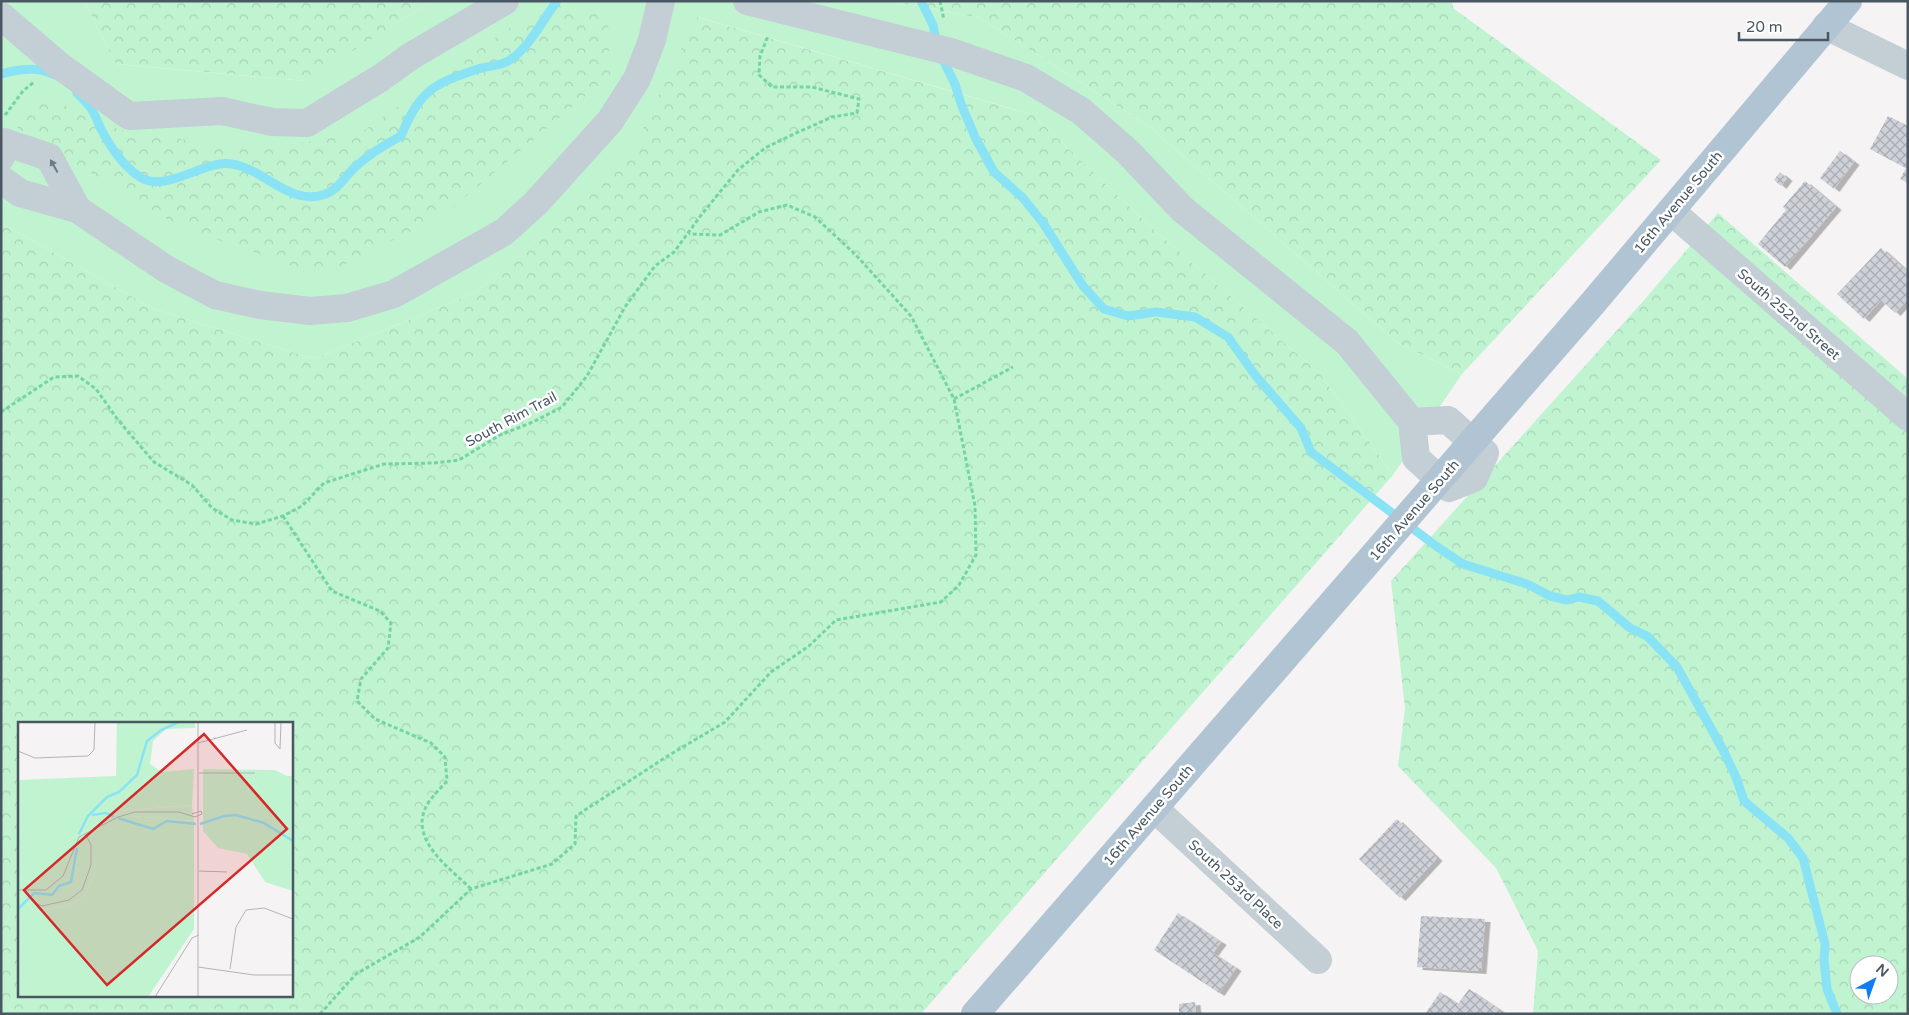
<svg xmlns="http://www.w3.org/2000/svg" width="1909" height="1015" font-family="'Varela Round',sans-serif">
<defs>
<pattern id="forest-crowns" width="20" height="18" patternUnits="userSpaceOnUse" patternTransform="scale(1.25)"><rect width="20" height="18" fill="#c0f4d1"/><path d="M2 6a3 3 0 1 1 6 0M12 15a3 3 0 1 1 6 0" fill="none" stroke="#a6d3b6"/></pattern>
<pattern id="building-cross-hatch" width="8" height="8" patternUnits="userSpaceOnUse" patternTransform="scale(1.25)"><rect width="8" height="8" fill="#ced2d8"/><path d="M0 0l8 8M0 8l8-8" fill="none" stroke="#a9adb3"/></pattern>
<filter id="shadow"><feDropShadow dx="5.5" dy="3" stdDeviation="0" flood-color="#0004"/></filter>
</defs>
<rect width="100%" height="100%" fill="#f5f3f3"/>
<path fill="#c0f4d1" d="M1,1H84L116,64L304,81L432,1H891L980,18L1150,127L1398,343L1462,374L1393,475L1320,374L1150,226L1033,115L698,17L627,163L476,292L314,359L154,309L1,223Z"/>
<g fill="url(#forest-crowns)" fill-rule="evenodd">
<path d="M84,1H432L305,81L116,64Z"/>
<path d="M891,1H1452L1453,8L1661,160L1462,374L1398,343L1150,127L980,18Z"/>
<path d="M546,2L608,14L610,75L445,214L322,276L178,226L17,128L45,97L120,130L252,150L359,134Z"/>
<path d="M697,17L1033,115L1150,226L1320,374L1393,475L921,1014H1V223L154,309L314,359L476,292L626,163ZM19,724H291V996H19Z"/>
<path d="M1718,213L1908,379V1014H1533L1538,951L1496,868L1398,766L1405,708L1391,581L1646,298ZM1859,965H1889V995H1859Z"/>
</g>
<g fill="none" stroke-linecap="round" stroke-linejoin="round">
<g stroke="#8ae3f4" stroke-width="9">
<path d="M921,1L933,25L938,50L955,84L961,104L976,139L994,172L1023,198L1043,223L1083,286L1104,309L1128,316L1156,312L1195,317L1228,337L1255,375L1301,428L1311,452L1436,546L1463,564L1527,584L1550,596L1567,600L1579,597L1598,601L1630,628L1647,636L1677,667L1723,750L1736,777L1744,801L1788,838L1803,858L1825,944L1824,960L1827,989L1837,1014"/>
<path d="M1,74C20,69 37,66 55,75"/>
<path d="M77,93C81,97 86,102 90,107C94,112 97,120 100,127C109,145 123,166 140,177C166,194 205,159 232,164C264,169 288,205 323,195C337,191 344,178 354,168C368,155 384,145 401,136C419,91 433,84 478,69C487,66 500,66 508,61C527,51 544,18 557,1"/>
</g>
</g>
<g fill="url(#building-cross-hatch)" filter="url(#shadow)">
<path d="M1888,116L1908,126V183L1900,179L1906,168L1870,149Z"/>
<path d="M1840,151L1854,162L1834,189L1820,178Z"/>
<path d="M1780,172L1787,178L1781,186L1774,180Z"/>
<path d="M1805,181L1836,207L1785,267L1758,244L1786,210L1783,207Z"/>
<path d="M1881,248L1908,272V299L1895,313L1881,300L1864,319L1837,294Z"/>
<path d="M1397,819L1437,858L1400,898L1359,859Z"/>
<path d="M1178,913L1221,942L1213,953L1236,968L1219,993L1154,950Z"/>
<path d="M1421,916L1485,919L1481,971L1417,967Z"/>
<path d="M1469,989L1506,1014H1425L1440,992L1458,1004Z"/>
<path d="M1195,1002L1196,1012L1179,1014V1004Z"/>
</g>
<g fill="none" stroke-linecap="round" stroke-linejoin="round">
<g stroke="#74d5a1" stroke-width="3" stroke-dasharray="4 2.5" stroke-linecap="butt">
<path d="M940,1L944,20"/>
<path d="M5,115L23,91L34,82"/>
<path d="M954,399L1013,367"/>
<path d="M1,412L54,377L78,376L96,389L118,420L154,462L192,485L212,508L232,520L256,524L283,516L302,506L324,483L384,464L433,463L459,460L500,435L533,422L562,407L587,376L625,307L655,266L674,252L702,214L738,170L765,148L794,134L832,117L857,113L859,99L812,87H772L759,75L760,56L768,36"/>
<path d="M283,516L332,591L380,611L391,623L388,648L361,679L357,701L375,719L431,743L445,757L447,781C440,789 429,799 425,809C411,842 451,869 471,889"/>
<path d="M320,1014L356,974L420,937L471,889L552,864L575,844L576,816L666,757L725,722L771,672L809,646L836,620L941,602L959,585L976,555L975,506L954,399L911,316L856,255L815,217L787,205L759,212L720,235L689,234"/>
</g>
<g stroke="#c3ced5" stroke-width="28">
<path d="M747,1L951,52L1026,78L1081,111L1128,152L1182,209L1347,342L1412,422L1416,458L1449,488L1474,478L1485,453L1448,420L1412,422"/>
<path d="M1,16L56,63L129,116L222,111L272,122L307,123L382,77L411,56L505,1"/>
<path d="M1826,26L1908,66"/>
<path d="M1,157L4,142L49,157L77,209"/>
<path d="M1,179L20,193L77,209L166,269L215,295L260,305L310,311L347,308L394,294L504,232L536,203L610,121L637,79L652,40L661,1"/>
<path d="M1671,211L1908,417"/>
<path d="M1154,808L1318,960"/>
</g>
<path stroke="#b1c4d3" stroke-width="28" d="M975,1014L1592,304L1848,1"/>
</g>
<defs><path id="oneway-solid" d="M-6-.8H1V-3.2L6.5 0L1 3.2V.8H-6Z" transform="scale(1.25)"/></defs>
<use fill="#6d7b84" href="#oneway-solid" transform="translate(54 166) rotate(-119)"/>
<g text-anchor="middle" stroke-width="5" stroke-linejoin="round" paint-order="stroke">
<g font-size="14" fill="#485762" stroke="#fff">
<text transform="translate(1678 202) rotate(-50)" y="5">16th Avenue South</text>
<text transform="translate(1789 314) rotate(41)" y="5">South 252nd Street</text>
<text transform="translate(511 419) rotate(-28)" y="5">South Rim Trail</text>
<text transform="translate(1414 510) rotate(-49)" y="5">16th Avenue South</text>
<text transform="translate(1148 815) rotate(-49)" y="5">16th Avenue South</text>
<text transform="translate(1236 884) rotate(43)" y="5">South 253rd Place</text>
</g>
</g>
<g transform="translate(18 722)">
<rect width="275" height="275" fill="#f5f3f3"/>
<path d="M174,83L176,99L113,94L78,132L75,156L65,176L46,184L18,190L0,172V155L22,164L41,151L51,118L100,89Z" fill="#c0f4d1"/>
<path d="M99,0H177V6L148,7L135,19L132,42L144,50L176,47L174,83L100,89L51,118L42,151L22,164L0,155V58L98,54ZM185,47L257,48L269,54H275V169L247,160L229,132L200,126L185,109ZM113,94L176,99V207L130,275H0V172L18,190L46,184L65,176L75,156L78,132L73,112ZM65,119L70,125L59,167L18,179V173L42,161L51,151L58,123Z" fill="#c0f4d1"/>
<path fill="none" stroke="#8ae3f4" stroke-width="2.5" d="M74,93L88,91L96,94M100,96L135,107L149,99L178,102M182,102L206,94L218,93L246,101L275,119M61,112L70,94L89,75L101,70L119,53L129,19L143,8L161,0M0,187L16,171L34,173L41,164L53,160L59,126"/>
<path fill="none" stroke="#b0b5b9" stroke-width="1" d="M257,0V21L262,27M180,21L229,8M262,27L263,0M0,29L17,36L70,34L76,28L77,0M181,51H237M181,149L209,150M0,168H28L45,154L61,115L100,95L117,90H161L177,95L184,92L183,89L174,92M18,181L24,184L51,178L64,168L73,143V123L67,111M180,245L236,253H275M212,247L218,205L228,188L246,186L275,197M137,275L174,216L181,213M180,275V0"/>
<path fill="#d62828" fill-opacity="0.15" stroke="#d62828" stroke-width="2.5" d="M186,12L269,107L89,263L6,168Z"/>
<rect width="275" height="275" fill="none" stroke="#485762" stroke-width="2.5"/>
</g>
<rect width="1909" height="1015" fill="none" stroke="#485762" stroke-width="5"/>
<g transform="translate(1874 980) rotate(41)"><circle r="24" fill="#ffffff" stroke="#b6bcc0"/>
<path d="M0-4L9 19L0 12L-9 19Z" fill="#0d7df5"/>
<text y="-8" font-size="14" font-weight="bold" text-anchor="middle" fill="#485762">N</text>
</g>
<path d="M1739 32v8h89v-8" fill="none" stroke="#485762" stroke-width="2.5"/>
<text x="1746" y="32" font-size="15" fill="#485762" stroke="#ffffff" stroke-width="4" paint-order="stroke">20 m</text>
</svg>
